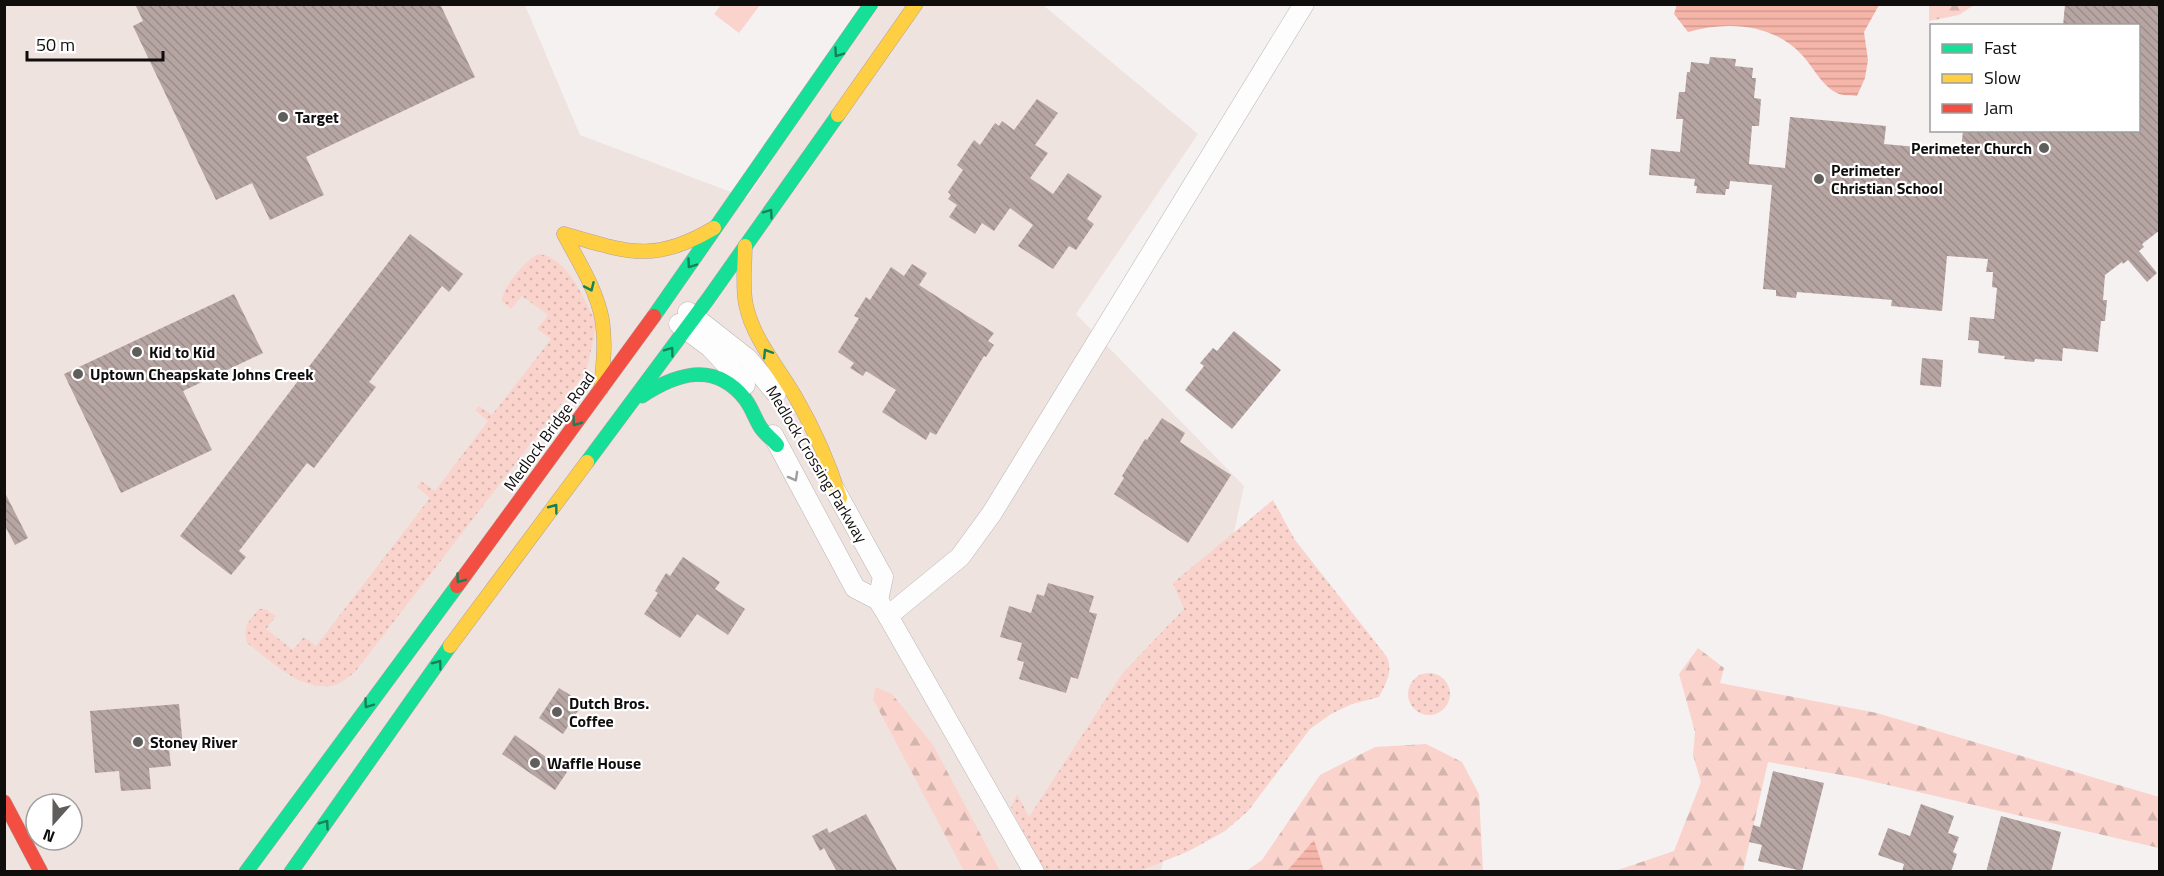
<svg xmlns="http://www.w3.org/2000/svg" width="2164" height="876" font-family="'Titillium Web',sans-serif">
<defs>
<pattern id="green-dots" width="8" height="8" patternUnits="userSpaceOnUse" patternTransform="scale(1.5)"><rect width="8" height="8" fill="#f9d3cc"/><path d="M2 2h.1M6 6h.1" fill="none" stroke="#d4b4ae" stroke-width="1.8" stroke-linecap="round"/></pattern>
<pattern id="forest-firs" width="22" height="20" patternUnits="userSpaceOnUse" patternTransform="scale(1.5)"><rect width="22" height="20" fill="#f9d3cc"/><path d="M5 1l3.5 6h-7zM16 11l3.5 6h-7z" fill="#d4b4ae"/></pattern>
<pattern id="water-rules" width="6" height="5" patternUnits="userSpaceOnUse" patternTransform="scale(1.5)"><rect width="6" height="5" fill="#f6b5a9"/><path d="M0 2.5h6" fill="none" stroke="#d29a90"/></pattern>
<pattern id="building-back-hatch" width="6" height="6" patternUnits="userSpaceOnUse" patternTransform="scale(1.5)"><rect width="6" height="6" fill="#b6a5a2"/><path d="M-1 5l2 2M0 0l6 6M5-1l2 2" fill="none" stroke="#9b8d8a"/></pattern>
</defs>
<rect width="100%" height="100%" fill="#f6f1f1"/>
<path fill="#efe3e0" fill-rule="evenodd" d="M5,5H525L580,135L747,198L873,5H1043L1198,134L1076,314L1244,486L1161,871L5,872ZM36,804H72V840H36Z"/>
<g fill="url(#green-dots)">
<path d="M538,254C569,257 583,299 597,324L586,372L355,672C349,676 342,683 335,685C301,693 272,661 247,643C242,627 249,621 259,609H265L276,616L266,629L293,650L304,637L316,646L430,498L417,487L421,481L435,491L488,421L475,410L479,406L492,415L551,339L537,329L548,315L522,296L511,309L502,301C503,286 525,261 538,254Z"/>
<path d="M1273,500L1295,540L1387,657C1393,672 1386,683 1379,697L1352,704L1331,714L1310,729L1248,811L1225,831L1189,851L1140,871H1044L1011,808L1017,794L1029,817L1122,674L1184,609L1173,583Z"/>
<circle cx="1429" cy="694" r="21"/>
</g>
<g fill="url(#forest-firs)">
<path d="M1929,5V4L1974,5L1959,15L1929,21Z"/>
<path d="M1698,648L1724,668L1720,683L1877,713L2159,797V848L1858,778L1768,762L1743,871L1612,872L1674,851L1701,782L1693,755L1695,732L1679,674Z"/>
<path d="M876,687L892,694L933,745L1000,871H964L873,699Z"/>
<path d="M1426,744L1462,762L1479,794L1483,871L1245,872L1262,860L1320,775L1375,747Z"/>
</g>
<path fill="#f9d3cc" d="M721,5V4L760,5L739,33L714,14Z"/>
<g fill="url(#water-rules)">
<path d="M1677,4H1879V5L1864,32L1868,60L1865,78L1857,96C1852,95 1844,96 1839,94C1822,87 1813,66 1801,54C1772,23 1726,21 1688,32L1674,14Z"/>
<path d="M1314,840L1324,871H1287Z"/>
</g>
<g fill="url(#building-back-hatch)">
<path d="M135,4H440L475,77L306,157L324,195L270,220L252,183L216,200L133,26L143,21Z"/>
<path d="M2065,4H2160V230L2142,244L2144,247L2139,251L2157,273L2147,282L2128,260L2123,264L2122,262L2105,275L2103,300H2107L2105,321H2101L2098,352L2063,348L2062,361L2035,359L2034,362L2004,359L2005,356L1978,353L1979,341L1968,340L1970,317L1994,319L1997,288L1992,287L1993,272H1986L1988,259L1947,256L1942,311L1891,306L1892,300L1797,292L1796,298L1776,296V290L1763,289L1772,185L1730,181L1729,189H1726L1725,195L1696,193L1697,186H1694L1695,179L1649,175L1651,149L1680,152L1683,119H1676L1679,92H1685L1687,72H1690L1691,62L1709,64L1710,57L1736,59L1735,66L1753,68L1752,78H1756L1754,98L1761,99L1759,126H1752L1749,164L1785,168L1790,117L1886,126L1884,144L1961,151L1963,130H2139V26H2063Z"/>
<path d="M1037,99L1058,113L1035,145L1048,153L1030,178L1053,194L1068,173L1102,196L1087,219L1094,224L1076,250L1069,246L1053,269L1018,246L1033,225L1010,208L994,231L982,223L975,234L949,217L957,205L948,199L951,195L948,192L963,170L957,165L974,140L980,145L995,123L999,126L1002,121L1014,130Z"/>
<path d="M410,234L463,274L449,292L442,286L369,382L376,387L314,468L307,463L239,551L246,557L231,575L180,536Z"/>
<path d="M912,264L927,273L919,285L994,333L988,341L994,345L986,357L984,356L936,435L930,432L926,440L882,412L896,390L866,371L863,376L850,368L854,363L838,352L859,318L854,316L866,297L870,300L891,267L904,276Z"/>
<path d="M234,294L263,353L183,391L212,450L121,493L64,374Z"/>
<path d="M1234,331L1281,370L1232,429L1185,390L1204,366L1200,363L1213,348L1217,351Z"/>
<path d="M1922,358L1943,360L1941,387L1920,385Z"/>
<path d="M1162,418L1185,433L1180,442L1231,475L1188,543L1114,494L1124,478L1122,476L1145,439L1147,440Z"/>
<path d="M4,491L28,538L15,545L4,524Z"/>
<path d="M683,557L720,582L715,589L745,609L728,635L697,614L680,638L644,614L658,593L655,591L666,573L670,576Z"/>
<path d="M1048,583L1094,596L1089,612L1097,614L1078,679L1071,677L1066,693L1019,679L1024,662L1017,660L1022,643L1000,637L1009,606L1031,613L1037,594L1044,596Z"/>
<path d="M559,688L583,703L563,734L539,718Z"/>
<path d="M179,704L183,748L169,749L171,766L149,768L151,789L121,791L119,771L95,773L90,711Z"/>
<path d="M515,735L567,772L555,790L502,754Z"/>
<path d="M1773,771L1824,783L1802,871L1758,861L1762,845L1749,842L1753,825L1760,827Z"/>
<path d="M1921,804L1954,816L1948,833L1959,837L1953,852L1957,854L1951,872H1902L1904,864L1878,855L1888,828L1910,836Z"/>
<path d="M866,814L898,872H837L824,848L820,851L812,836L827,828L829,833Z"/>
<path d="M2001,816L2061,832L2051,872H1986Z"/>
</g>
<g fill="none" stroke-linecap="round" stroke-linejoin="round">
<g stroke="#bab6b5" stroke-width="21">
<g id="street">
<path d="M688,312L748,359L776,393"/>
<path d="M679,324L710,347L745,385"/>
<path d="M773,435L855,588L878,600L888,616L1034,872"/>
<path d="M835,490L883,577L878,600"/>
<path d="M888,616L960,557L992,513L1304,4"/>
</g>
</g>
<g stroke="#b2a19f" stroke-width="15">
<g id="fast">
<path d="M654,316L871,4"/>
<path d="M642,396C677,373 715,361 745,399C752,408 755,419 761,428C765,434 772,439 777,445"/>
<path d="M587,462L708,299L838,115"/>
<path d="M246,872L457,586"/>
<path d="M291,872L450,646"/>
</g>
</g>
<g stroke="#b2a19f" stroke-width="15">
<g id="slow">
<path d="M838,115L916,4"/>
<path d="M564,234C578,261 596,288 602,319C606,342 603,366 601,389"/>
<path d="M564,234C627,252 654,264 714,228"/>
<path d="M745,246C745,266 742,286 746,305C753,339 779,368 796,398C814,429 829,463 840,498"/>
<path d="M450,646L587,462"/>
</g>
</g>
<g stroke="#b2a19f" stroke-width="15">
<g id="jam">
<path d="M457,586L654,316"/>
<path d="M4,802L41,872"/>
</g>
</g>
<use href="#street" stroke="#fefdfd" stroke-width="20"/>
<use href="#fast" stroke="#16e098" stroke-width="14"/>
<use href="#slow" stroke="#ffcf43" stroke-width="14"/>
<use href="#jam" stroke="#f24e42" stroke-width="14"/>
</g>
<defs><path id="oneway-chevron" d="M-2-3.5L2.5 0L-2 3.5" fill="none" stroke-width="1.6" stroke-linecap="round" stroke-linejoin="round" transform="scale(1.5)"/></defs>
<g stroke="#138159">
<use href="#oneway-chevron" transform="translate(838 53) rotate(125)"/>
<use href="#oneway-chevron" transform="translate(769 213) rotate(-55)"/>
<use href="#oneway-chevron" transform="translate(691 264) rotate(125)"/>
<use href="#oneway-chevron" transform="translate(590 287) rotate(66)"/>
<use href="#oneway-chevron" transform="translate(670 351) rotate(-54)"/>
<use href="#oneway-chevron" transform="translate(767 353) rotate(-122)"/>
<use href="#oneway-chevron" transform="translate(576 422) rotate(126)"/>
<use href="#oneway-chevron" transform="translate(554 508) rotate(-53)"/>
<use href="#oneway-chevron" transform="translate(460 579) rotate(126)"/>
<use href="#oneway-chevron" transform="translate(438 664) rotate(-53)"/>
<use href="#oneway-chevron" transform="translate(368 704) rotate(126)"/>
<use href="#oneway-chevron" transform="translate(325 824) rotate(-55)"/>
</g>
<use stroke="#9f9d9d" href="#oneway-chevron" transform="translate(794 477) rotate(61)"/>
<g fill="#605d5d" stroke="#fff" stroke-width="2">
<circle cx="283" cy="117" r="6"/>
<circle cx="2044" cy="148" r="6"/>
<circle cx="1819" cy="179" r="6"/>
<circle cx="137" cy="352" r="6"/>
<circle cx="78" cy="374" r="6"/>
<circle cx="557" cy="712" r="6"/>
<circle cx="138" cy="742" r="6"/>
<circle cx="535" cy="763" r="6"/>
</g>
<g text-anchor="middle" stroke-width="4.5" stroke-linejoin="round" paint-order="stroke">
<g font-size="16" font-weight="bold" fill="#100d0d" stroke="#fff" text-anchor="start">
<text x="295" y="123">Target</text>
<text x="2032" y="154" text-anchor="end">Perimeter Church</text>
<text x="1831" y="176">Perimeter<tspan x="1831" dy="18">Christian School</tspan></text>
<text x="149" y="358">Kid to Kid</text>
<text x="90" y="380">Uptown Cheapskate Johns Creek</text>
<text x="569" y="709">Dutch Bros.<tspan x="569" dy="18">Coffee</tspan></text>
<text x="150" y="748">Stoney River</text>
<text x="547" y="769">Waffle House</text>
</g>
<g font-size="16" fill="#100d0d" stroke="#fff">
<text transform="translate(549 431) rotate(-54)" y="6">Medlock Bridge Road</text>
<text transform="translate(817 464) rotate(59)" y="6">Medlock Crossing Parkway</text>
</g>
</g>
<rect width="2164" height="876" fill="none" stroke="#100d0d" stroke-width="12"/>
<rect x="1930" y="24" width="210" height="108" fill="#ffffff" stroke="#9f9e9e" stroke-width="1.5"/>
<rect x="1942" y="44" width="30" height="9" fill="#16e098" stroke="#9f9e9e" stroke-width="1.5"/>
<text x="1984" y="54" font-size="18" fill="#100d0d">Fast</text>
<rect x="1942" y="74" width="30" height="9" fill="#ffcf43" stroke="#9f9e9e" stroke-width="1.5"/>
<text x="1984" y="84" font-size="18" fill="#100d0d">Slow</text>
<rect x="1942" y="104" width="30" height="9" fill="#f24e42" stroke="#9f9e9e" stroke-width="1.5"/>
<text x="1984" y="114" font-size="18" fill="#100d0d">Jam</text>
<g transform="translate(54 822) rotate(201)"><circle r="28" fill="#ffffff" stroke="#9f9e9e" stroke-width="1.5"/>
<path d="M0-4.5L10 22L0 15L-10 22Z" fill="#605d5d"/>
<text y="-9" font-size="16" font-weight="bold" text-anchor="middle" fill="#100d0d">N</text>
</g>
<path d="M27 51v9h136v-9" fill="none" stroke="#100d0d" stroke-width="3"/>
<text x="36" y="51" font-size="18" fill="#100d0d" stroke="#ffffff" stroke-width="4.5" paint-order="stroke">50 m</text>
</svg>
